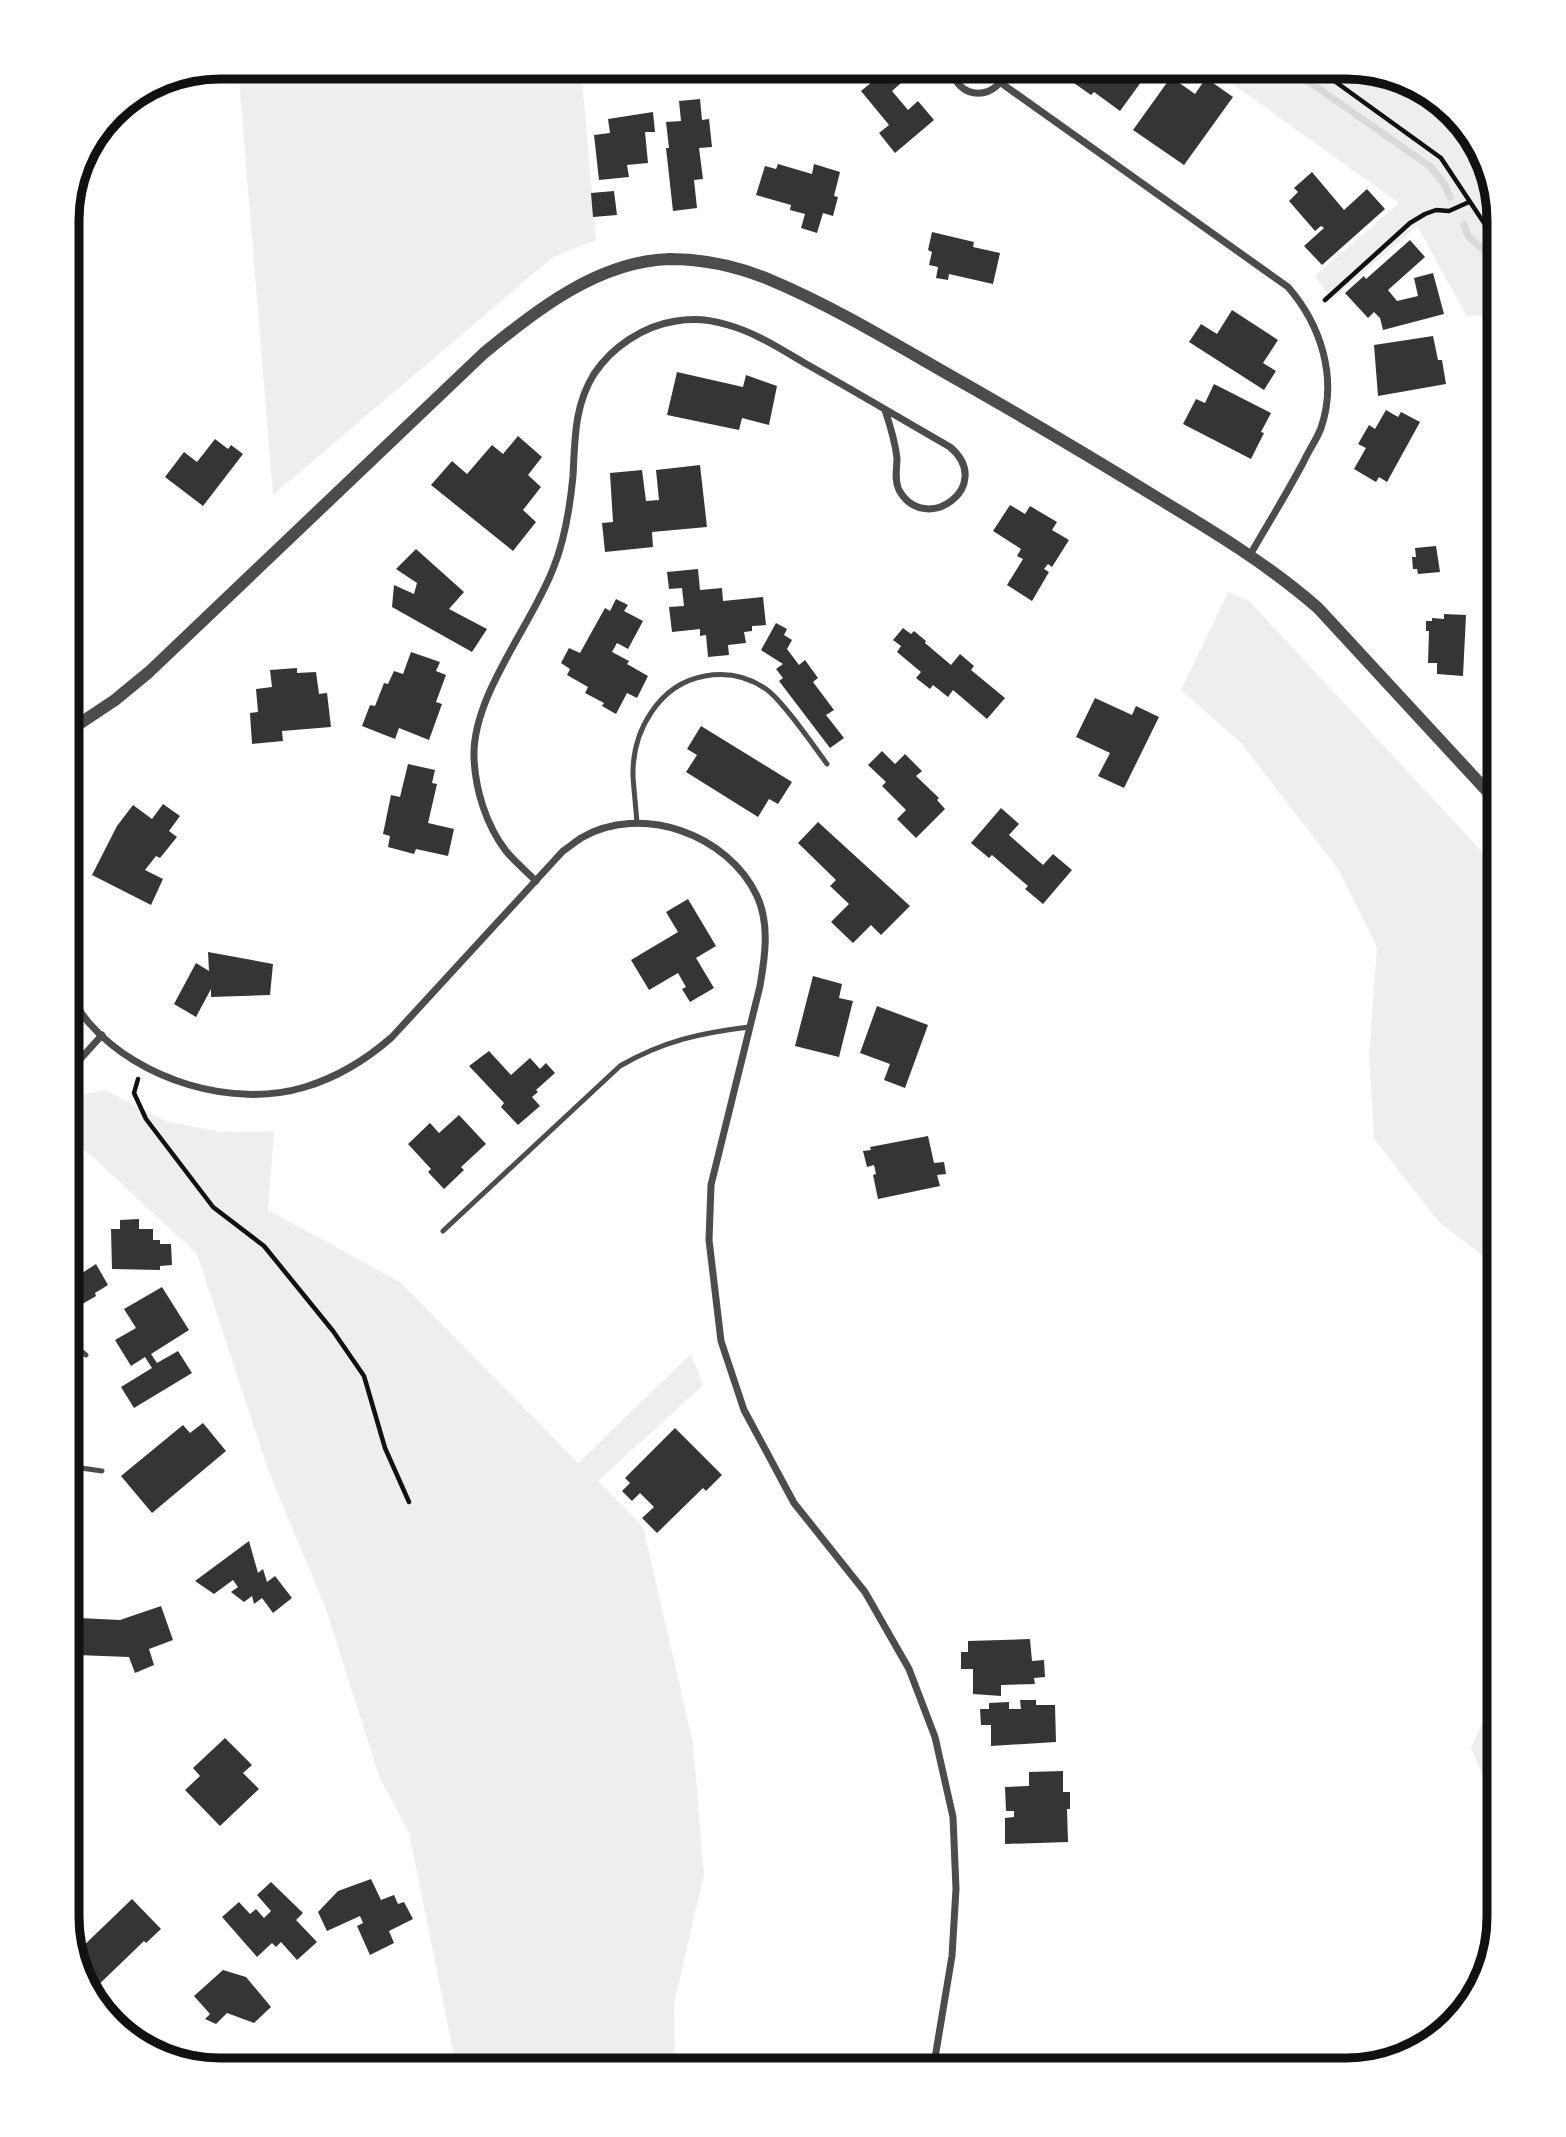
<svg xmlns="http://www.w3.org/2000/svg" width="1566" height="2137" font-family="Overpass,sans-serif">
<rect width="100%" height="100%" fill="#fff"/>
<g fill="#eee">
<path d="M238,67H581L596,240L553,257L273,495Z"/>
<path d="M1209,67H1356L1423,87L1479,143L1499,220V315L1467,316L1417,226L1332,300L1315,276L1399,203Z"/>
<path d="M1228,592L1249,601L1499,870V1268L1439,1222L1374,1139L1369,1054L1377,947L1338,869L1241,743L1181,690Z"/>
<path d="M105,1090L165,1121L221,1132L274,1131L268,1210L400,1282L578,1463L691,1354L703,1385L598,1481L643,1527L693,1743L704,1875L674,2003L675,2070H463L455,2060L409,1833L379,1776L326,1609L269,1472L197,1254L96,1160L67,1137V1108L82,1095Z"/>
<path d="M1499,1685V1814L1471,1748Z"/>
</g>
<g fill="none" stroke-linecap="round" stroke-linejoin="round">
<g stroke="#d9d9d9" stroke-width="7">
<path d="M1288,67L1431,167L1445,185L1450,197"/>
<path d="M1464,225L1468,236L1499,264"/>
</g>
</g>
<g fill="#353535">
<path d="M1066,67H1087L1090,69L1092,67H1152L1120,111L1094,92L1091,95L1061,74Z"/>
<path d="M889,68L901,83L892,91L908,110L918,101L934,120L895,153L879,133L889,125L861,91Z"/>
<path d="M1171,77L1195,94L1206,78L1233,97L1184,165L1133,130Z"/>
<path d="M700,99L702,120L709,119L712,147L699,148L703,179L694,180L697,208L673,211L666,148H669L666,122L681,121L679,101Z"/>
<path d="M653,112L655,132H645L648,163L627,165L629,177L599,180L594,135L610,133L608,119Z"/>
<path d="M778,164L812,174L814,164L840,172L834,196L838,197L833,216L823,213L817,233L801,228L805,214L790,210L791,205L756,195L765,166L776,169Z"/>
<path d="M1312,172L1344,210L1367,189L1385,209L1322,265L1304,246L1324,228L1321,226L1315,231L1289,201L1298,192L1294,188Z"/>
<path d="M614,191L617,215L593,217L591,193Z"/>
<path d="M932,232L974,242L973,247L1000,253L993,284L949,274L948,280L936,278L938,267L929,265L932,252L928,250Z"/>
<path d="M1410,240L1425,257L1388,290L1397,301L1418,296L1414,278L1433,273L1444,314L1383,330L1380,318L1374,312L1368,318L1345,293L1364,276L1366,279Z"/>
<path d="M1232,310L1278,340L1263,363L1276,371L1264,390L1189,342L1201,324L1217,334Z"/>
<path d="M1433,336L1438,360H1442L1446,384L1378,396L1374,345Z"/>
<path d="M677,372L743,387L746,375L777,386L769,425L742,418L739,430L667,415Z"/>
<path d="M1214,384L1271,413L1261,432L1264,433L1251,459L1183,424L1196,399L1205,403Z"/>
<path d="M1386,410L1398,417L1401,412L1420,422L1387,482L1379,477L1376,482L1354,469L1366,448L1358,444L1369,425L1375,429Z"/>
<path d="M518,436L542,457L528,475L541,487L523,510L536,522L513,551L431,485L452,461L467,474L492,445L503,454Z"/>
<path d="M215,439L228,449L231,445L243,454L203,506L165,477L184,452L197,462Z"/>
<path d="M700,465L707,527L652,532L653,547L605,552L602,523L613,522L610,473L642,470L646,501L659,500L656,470Z"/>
<path d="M1010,505L1025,514L1030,506L1057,522L1052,530L1069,540L1052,567L1048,564L1044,569L1049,572L1032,601L1007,585L1023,559L1017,556L1021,549L993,531Z"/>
<path d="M1436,546L1440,572L1418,574L1417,569H1413L1412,557H1416L1415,548Z"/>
<path d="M416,549L464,592L449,609L487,629L472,652L392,607L394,585L414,594L417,583L396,569Z"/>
<path d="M698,569L700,590L722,588L723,601L763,597L766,625L752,626V631L744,632L746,643L728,645L729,655L708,657L706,635L700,636V629L672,632L669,607L684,606L682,588L669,589L667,572Z"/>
<path d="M616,599L628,605L624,611L643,621L628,649L617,643L612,652L629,661L627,664L648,676L637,698L627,693L616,714L602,706L604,703L585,693L588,687L567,675L570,669L561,663L569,648L580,653L605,608L610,611Z"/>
<path d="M1444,614L1466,615L1463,676L1437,674V663H1428L1429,631H1426V621H1432V618L1444,619Z"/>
<path d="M776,623L787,629L784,635L792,640L787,649L799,665L805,660L818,678L813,682L834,710L826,715L844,738L830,748L779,681L783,678L776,669L783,664L761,650Z"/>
<path d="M903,628L911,634L914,631L926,641L925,643L951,665L960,654L974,666L971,670L1005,698L987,719L953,690L948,697L933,685L930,689L916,678L921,672L897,652L901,646L893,640Z"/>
<path d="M411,652L440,662L436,671L446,675L436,702L442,704L429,740L399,728L395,739L362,726L370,705L375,706L384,683L388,684L394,671L403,674Z"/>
<path d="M297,668V673L316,672L319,694L327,693L331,727L282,731L283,741L252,744L250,713L258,712L256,689L272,687L270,670Z"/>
<path d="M1494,678L1499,679V699L1492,698Z"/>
<path d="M1095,698L1132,715L1136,706L1159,717L1124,788L1098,776L1110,753L1076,737Z"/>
<path d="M701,726L792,782L778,804L769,799L758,817L686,772L697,755L687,749Z"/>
<path d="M882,751L895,764L905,754L922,771L916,776L939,798L937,800L945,809L916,838L897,819L906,810L882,786L886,782L868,765Z"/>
<path d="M408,764L435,770L432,783L437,784L428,823L454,829L448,856L416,849L414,854L388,847L390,836L383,834L391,795L400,797Z"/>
<path d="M163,804L180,816L169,831L177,837L160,858L156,856L145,870L163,879L151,905L92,875L117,826L133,805L152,819Z"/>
<path d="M1001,808L1019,824L1009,835L1043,865L1053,854L1072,870L1043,904L1025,889L1028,886L992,855L989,858L971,843Z"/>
<path d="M818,822L910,906L881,935L871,925L853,943L831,922L849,904L830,886L836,880L798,843Z"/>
<path d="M688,899L716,946L696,958L714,988L690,1002L682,989L686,987L678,973L649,990L631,960L678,932L666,912Z"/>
<path d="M208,952L273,964L270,995L211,997V989L196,1017L174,1004L196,963L209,971Z"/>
<path d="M813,976L842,984L839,998L853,1001L839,1057L795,1046Z"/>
<path d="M1499,988V1012L1489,995Z"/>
<path d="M877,1006L928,1025L905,1088L884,1080L890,1064L860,1053Z"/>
<path d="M489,1051L511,1075L530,1058L540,1069L546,1063L555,1073L536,1090L538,1092L532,1097L540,1106L518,1125L501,1107L504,1103L469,1066Z"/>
<path d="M459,1115L486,1144L461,1167L464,1170L444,1189L428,1172L431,1169L408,1144L430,1123L439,1133Z"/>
<path d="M928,1136L934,1163L944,1162L946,1174L937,1175L940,1186L878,1199L873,1175L876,1174L874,1165L867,1167L863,1151L871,1150L870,1147Z"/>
<path d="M139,1219V1229H153V1240H160V1244H171L172,1265L160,1266V1270L112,1269L111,1229H120V1220Z"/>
<path d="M73,1258L82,1273L96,1264L108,1285L95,1293L96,1296L67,1313V1261Z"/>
<path d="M162,1287L189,1330L151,1354L157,1363L178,1351L192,1373L134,1408L121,1387L152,1368L145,1357L131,1366L115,1340L136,1328L124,1309Z"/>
<path d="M203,1423L226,1451L152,1513L121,1476L183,1425L190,1433Z"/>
<path d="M675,1428L722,1475L706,1491L703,1488L657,1533L642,1518L654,1507L640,1493L632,1501L622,1491L630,1483L625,1478Z"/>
<path d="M67,1534H69V1544H83V1557L67,1556Z"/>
<path d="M249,1541L258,1573L263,1569L267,1582L275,1576L292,1598L273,1613L262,1598L254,1604L252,1596L244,1602L231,1592L238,1587L233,1580L214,1594L195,1581Z"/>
<path d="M161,1606L173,1640L149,1649L154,1665L135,1673L129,1657L77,1655L79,1618L120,1620Z"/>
<path d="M1030,1639L1032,1661L1044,1660L1045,1677L1034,1678L1035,1684L1001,1685V1696L973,1694V1669H961V1652H968V1641Z"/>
<path d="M1020,1700H1036V1705H1055L1056,1742L991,1746V1725H981L980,1709H989V1703L1009,1702V1709H1021Z"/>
<path d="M225,1738L252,1765L243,1773L259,1789L220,1826L185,1790L200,1776L193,1768Z"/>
<path d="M1063,1771V1792H1070V1809H1067L1068,1842L1005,1844V1818L1014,1817V1811H1006L1005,1787L1029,1786V1772Z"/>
<path d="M371,1879L381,1900L394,1895L398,1904L404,1902L413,1919L389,1931L394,1943L370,1955L357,1926L363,1923L360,1916L327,1931L318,1912L338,1891Z"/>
<path d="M271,1882L303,1913L296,1920L317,1942L297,1960L281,1942L276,1947L272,1943L257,1957L222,1917L239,1902L250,1914L256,1909L264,1918L271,1911L257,1895Z"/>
<path d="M132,1899L161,1929L146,1943L144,1941L89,1994L86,1991L76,1953Z"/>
<path d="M223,1970L246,1977L271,2007L254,2023L227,2013L216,2024L205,2019L210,2014L194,1996Z"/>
</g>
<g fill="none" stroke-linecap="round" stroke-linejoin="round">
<g stroke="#111" stroke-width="4.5">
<path d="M1315,67L1441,158L1490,232L1499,241"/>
<path d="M1325,300L1410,223L1425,214L1436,210L1449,211L1469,202"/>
<path d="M138,1079L134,1093L146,1119L213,1207L264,1246L333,1331L364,1376L385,1448L409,1502"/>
</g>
<g stroke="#4c4c4c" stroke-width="5">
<path d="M637,824C636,808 634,792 633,776C632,731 659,684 705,676C727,672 747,676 766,689C783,701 813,745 827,764"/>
<path d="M443,1231L620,1066C663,1041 700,1033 749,1027"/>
<path d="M67,1340L86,1355"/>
<path d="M67,1466L102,1471"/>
</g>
<g stroke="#4c4c4c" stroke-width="7">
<path d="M952,67C955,102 1001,102 1006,67"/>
<path d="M1001,83L1288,287C1321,325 1338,378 1321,428C1317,439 1309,450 1304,461C1287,493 1268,524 1250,555"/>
<path d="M536,881C526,871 515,862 506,851C486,825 475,789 474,757C472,696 531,626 553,569C565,540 570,507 573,476C575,440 574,406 594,374C612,347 643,326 676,321C693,318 712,320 728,325C757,333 782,350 808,365C856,392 903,420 950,447C996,486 925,537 899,490C894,480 897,468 897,458C895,441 890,425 885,410"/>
<path d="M67,988C73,1000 80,1013 90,1024C139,1080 233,1109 305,1087C338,1077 367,1059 392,1037L563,851C569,847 575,842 581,838C641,803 728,834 757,896C770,924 765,957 760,986L711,1185L709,1240L721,1341L744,1410L794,1503L865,1592L909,1669L935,1737L953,1817L956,1889L952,1956L933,2070"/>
<path d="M67,1074L102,1035"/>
</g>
<path stroke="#4c4c4c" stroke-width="12" d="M67,732L115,700L149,672L484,353C537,310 598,261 670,259C704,259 736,266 768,279C840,309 906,351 974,389C1037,425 1099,462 1161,500C1216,533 1270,566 1318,608L1499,804"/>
</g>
<path d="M0 0H1566V2137H0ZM220 79H1346A141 141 0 0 1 1487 220V1917A141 141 0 0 1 1346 2058H220A141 141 0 0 1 79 1917V220A141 141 0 0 1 220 79Z" fill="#fff" fill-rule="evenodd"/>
<path fill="none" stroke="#111" stroke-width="9" d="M220 79H1346A141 141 0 0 1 1487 220V1917A141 141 0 0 1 1346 2058H220A141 141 0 0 1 79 1917V220A141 141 0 0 1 220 79Z"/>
</svg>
